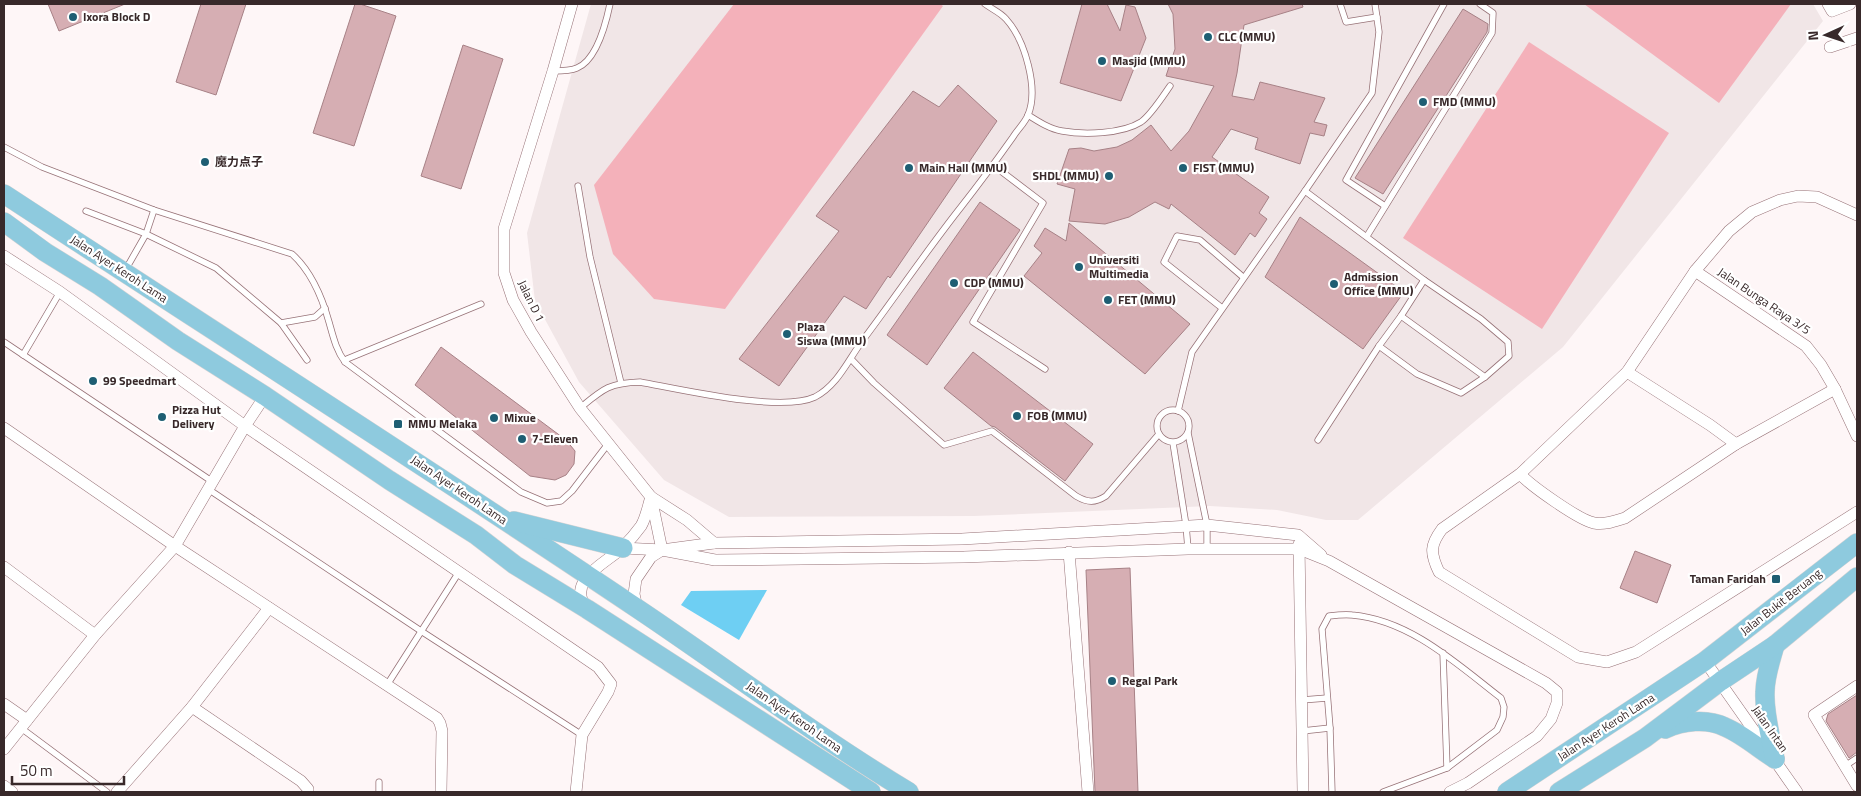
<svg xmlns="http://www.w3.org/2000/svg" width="1861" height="796" font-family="'Titillium Web','Noto Sans SC',sans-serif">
<rect width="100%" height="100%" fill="#fef6f7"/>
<path fill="#f1e6e7" d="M591,4H1813L1823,21L1563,347L1358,520H1326L1277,510L1210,506L974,516L729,517L664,480L579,382L535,301L527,233Z"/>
<g fill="#f4b1ba">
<path d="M734,4H940L943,6L725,309L654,299L613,254L594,185Z"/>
<path d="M1584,4H1791L1719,103Z"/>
<path d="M1529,42L1669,133L1542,329L1403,238Z"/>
</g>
<path fill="#6ecff3" d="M767,590L739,640L681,605L691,591Z"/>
<g fill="#d6aeb3" stroke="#a78186">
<path d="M48,4H125L59,31Z"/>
<path d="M201,4H246L216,95L176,82Z"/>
<path d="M355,4H360L396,16L354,146L313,133Z"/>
<path d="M1082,4H1107L1120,31L1126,5L1135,7L1146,38L1121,101L1060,83Z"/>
<path d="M1168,4H1302L1303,7L1244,25L1237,73L1232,96L1254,100L1260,82L1325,98L1314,122L1327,125L1324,136L1310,133L1300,164L1255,149L1258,138L1231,129L1212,157L1269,197L1259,213L1267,219L1255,237L1250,233L1235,255L1171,204L1169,209L1155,202L1129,217L1105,224L1069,221L1075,189L1057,184L1069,149L1081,148L1094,151L1117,147L1132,140L1151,125L1171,151L1189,131L1214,86L1166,76L1175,49L1173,14Z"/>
<path d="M1463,9L1488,24L1487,32L1383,194L1355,178Z"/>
<path d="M463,45L503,59L461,189L421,176Z"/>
<path d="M958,85L997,121L890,278L888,276L866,309L844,296L779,386L739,359L839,231L816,216L913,91L939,107Z"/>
<path d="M980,202L1020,230L927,365L887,335Z"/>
<path d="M1300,217L1404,292L1363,349L1265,277Z"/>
<path d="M1069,223L1190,324L1145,374L1024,276L1042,253L1034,246L1045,228L1066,241Z"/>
<path d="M441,347L566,440L575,451L574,464L566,475L555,480L530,476L415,385Z"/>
<path d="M973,352L1093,444L1065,481L995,427L991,426L944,388Z"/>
<path d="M1635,551L1671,565L1657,603L1620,588Z"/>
<path d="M1130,568L1138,792H1095L1086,570Z"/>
<path d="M1857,695V752L1849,758L1826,721L1828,714Z"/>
</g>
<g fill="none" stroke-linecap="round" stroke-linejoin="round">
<g stroke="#977277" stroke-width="7">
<g id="service">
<path d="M1340,4L1346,22L1377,17"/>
<path d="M553,71C561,71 570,71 577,68C597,60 606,23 610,4"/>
<path d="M1028,115C1039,122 1050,129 1062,131C1084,135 1122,134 1141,122C1151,115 1163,96 1170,86"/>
<path d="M4,147L42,167L154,210L292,254C312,272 322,297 329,322C333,336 336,350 345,362L521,492L547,503L561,501L572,491L608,444"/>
<path d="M993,165L1043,203L973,322L1045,369"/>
<path d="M578,186L590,257L621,383"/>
<path d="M1305,191L1424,280L1481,319L1508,342L1509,356L1485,377L1461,393L1417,374L1379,346"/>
<path d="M1385,206L1346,180L1444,4"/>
<path d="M86,211L146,234L216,268L281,323L307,360"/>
<path d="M1367,236L1492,33L1493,13L1480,4"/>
<path d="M126,269L146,234L154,210"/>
<path d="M1222,308L1164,262L1177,236L1200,240L1243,277"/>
<path d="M1401,316L1485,377"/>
<path d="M281,323L315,317L325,308"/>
<path d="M4,342L213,482"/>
<path d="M23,355L60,292"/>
<path d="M851,359L874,383L944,445L992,431L1076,496C1088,503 1095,503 1106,496L1159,434"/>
<path d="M345,362L347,359L481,304"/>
<path d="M580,408C603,389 609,383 640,382C679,389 781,413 815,397C838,385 848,360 863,340C896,296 927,250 961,207C979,184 996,161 1013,137C1017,130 1025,123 1028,115C1039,89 1025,40 1006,19C1001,13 992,9 985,4"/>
<circle cx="1173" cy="426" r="16"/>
<path d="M1178,411L1192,352L1305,191L1372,93L1379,32L1375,4"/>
<path d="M1188,433L1207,525V549"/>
<path d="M1318,440L1379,346L1401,316L1424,280"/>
<path d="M1173,443L1186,525L1188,549"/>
<path d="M208,489L421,631L582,735"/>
<path d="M1443,653L1447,768"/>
<path d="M387,685L459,572"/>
<path d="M1302,700L1327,698"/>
<path d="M21,728L107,792"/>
<path d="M1302,731L1330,728"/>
<path d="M1845,766L1857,758"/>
<path d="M379,792V782"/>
<path d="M1332,792L1330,728L1322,629L1329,616C1337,615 1345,614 1352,615C1410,620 1457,664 1501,698L1504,707L1503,717L1497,730L1447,768L1383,792"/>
</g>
</g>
<g stroke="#977277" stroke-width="12">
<g id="minor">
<path d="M572,4L553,71L504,229V273L513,300L531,332L580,408L651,497L662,550"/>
<path d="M1828,4L1832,11L1850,4"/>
<path d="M1830,47L1857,38"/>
<path d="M1857,215L1817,197L1798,196L1780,200L1752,212L1729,231L1695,271L1627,372L1520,474L1442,529C1430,545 1430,553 1439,572L1578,657L1607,662L1636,652L1857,512"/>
<path d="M4,256L60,292L245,426L598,667L611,684L608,692L582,735L576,792"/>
<path d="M1695,271L1806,346L1821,365L1835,389L1857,436"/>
<path d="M1627,372L1710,425L1736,444"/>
<path d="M4,428L175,546L437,718L440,723L442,731L441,792"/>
<path d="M1520,474C1531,486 1579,520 1594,523C1605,525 1615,521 1625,518L1736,444L1835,389"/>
<path d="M1299,544L1303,792"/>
<path d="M623,548L662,550L715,560L964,557L1188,549H1299L1329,561L1546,683L1557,692V703L1551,719L1537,736L1468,783L1450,792"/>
<path d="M1069,552L1088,792"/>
<path d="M4,567L95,635"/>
<path d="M586,608C566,579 607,563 623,547C629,541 636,533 641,526C646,518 648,506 651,497L687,520L714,543"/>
<path d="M637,608L634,594L636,579L651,557L662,550L714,543L962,539L1207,525L1298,535L1321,555"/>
<path d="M1705,661L1797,792"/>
<path d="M1857,686L1814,715L1857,786"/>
<path d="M4,704L27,720"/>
<path d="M192,707L301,781L308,789V792"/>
<path d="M4,749L95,635L175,546L245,426L265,396"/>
<path d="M4,786L12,792"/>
<path d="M117,792L192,707L269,608"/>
</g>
</g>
<g stroke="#d7d4d4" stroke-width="20">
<g id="primary">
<path d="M4,194C215,332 428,468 638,609C729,670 816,736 909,792"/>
<path d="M4,222L45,252L100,286L178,341L265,396L389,480L476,535L515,565L587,609L871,792"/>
<path d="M514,521L623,548"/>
<path d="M1665,729C1683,721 1707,718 1725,727C1742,734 1759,749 1775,759"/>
<path d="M1775,759C1771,737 1764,714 1765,692C1765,676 1771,660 1775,645"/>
<path d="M1507,792L1705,661L1857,543"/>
<path d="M1559,792L1645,738L1721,681L1775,645L1857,577"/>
</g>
</g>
<use href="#service" stroke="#fff" stroke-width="5.5"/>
<use href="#minor" stroke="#fff" stroke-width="11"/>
<use href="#primary" stroke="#8ecade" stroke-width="19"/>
</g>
<g fill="#1e5e73" stroke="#fff" stroke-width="2">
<circle cx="73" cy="17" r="5"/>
<circle cx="1208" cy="37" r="5"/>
<circle cx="1102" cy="61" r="5"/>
<circle cx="1423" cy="102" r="5"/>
<circle cx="205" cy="162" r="5"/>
<circle cx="909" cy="168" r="5"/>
<circle cx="1183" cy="168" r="5"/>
<circle cx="1109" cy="176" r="5"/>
<circle cx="1079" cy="267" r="5"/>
<circle cx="954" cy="283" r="5"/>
<circle cx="1334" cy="284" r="5"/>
<circle cx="1108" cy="300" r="5"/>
<circle cx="787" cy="334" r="5"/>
<circle cx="93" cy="381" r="5"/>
<circle cx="1017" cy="416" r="5"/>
<circle cx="162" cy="417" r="5"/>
<circle cx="494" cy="418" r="5"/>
<rect x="393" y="419" width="10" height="10" rx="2.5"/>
<circle cx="522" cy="439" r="5"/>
<rect x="1771" y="574" width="10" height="10" rx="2.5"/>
<circle cx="1112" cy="681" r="5"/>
</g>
<g text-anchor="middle" stroke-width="4.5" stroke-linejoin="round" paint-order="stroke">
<g font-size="12" font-weight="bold" fill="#38292a" stroke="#fff" text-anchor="start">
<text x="83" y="21">Ixora Block D</text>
<text x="1218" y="41">CLC (MMU)</text>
<text x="1112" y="65">Masjid (MMU)</text>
<text x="1433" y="106">FMD (MMU)</text>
<text x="215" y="166">魔力点子</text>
<text x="919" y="172">Main Hall (MMU)</text>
<text x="1193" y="172">FIST (MMU)</text>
<text x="1099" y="180" text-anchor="end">SHDL (MMU)</text>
<text x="1089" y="264">Universiti<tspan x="1089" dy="14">Multimedia</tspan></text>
<text x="1344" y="281">Admission<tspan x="1344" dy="14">Office (MMU)</tspan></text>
<text x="964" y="287">CDP (MMU)</text>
<text x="1118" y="304">FET (MMU)</text>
<text x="797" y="331">Plaza<tspan x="797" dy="14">Siswa (MMU)</tspan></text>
<text x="103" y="385">99 Speedmart</text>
<text x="172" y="414">Pizza Hut<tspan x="172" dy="14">Delivery</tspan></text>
<text x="1027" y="420">FOB (MMU)</text>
<text x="504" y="422">Mixue</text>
<text x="408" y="428">MMU Melaka</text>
<text x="532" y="443">7-Eleven</text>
<text x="1766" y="583" text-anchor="end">Taman Faridah</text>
<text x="1122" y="685">Regal Park</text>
</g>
<g font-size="12" fill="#38292a" stroke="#fff">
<text transform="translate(119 269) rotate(33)" y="4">Jalan Ayer Keroh Lama</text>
<text transform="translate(531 301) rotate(64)" y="4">Jalan D 1</text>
<text transform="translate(1764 301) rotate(34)" y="4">Jalan Bunga Raya 3/5</text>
<text transform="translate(459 490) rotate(34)" y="4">Jalan Ayer Keroh Lama</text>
<text transform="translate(1781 602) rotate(-38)" y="4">Jalan Bukit Beruang</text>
<text transform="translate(794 717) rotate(35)" y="4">Jalan Ayer Keroh Lama</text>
<text transform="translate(1606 727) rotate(-33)" y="4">Jalan Ayer Keroh Lama</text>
<text transform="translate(1770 729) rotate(55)" y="4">Jalan Intan</text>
</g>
</g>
<rect width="1861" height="796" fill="none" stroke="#38292a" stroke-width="10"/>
<g transform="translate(1826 35) rotate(267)" stroke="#ffffff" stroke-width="4" paint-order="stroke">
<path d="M0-4L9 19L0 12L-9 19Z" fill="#38292a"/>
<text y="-8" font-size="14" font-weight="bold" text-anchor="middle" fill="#38292a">N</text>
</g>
<path d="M12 776v8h112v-8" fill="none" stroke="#38292a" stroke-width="2.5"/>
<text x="20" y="776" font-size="15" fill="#38292a" stroke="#ffffff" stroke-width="4" paint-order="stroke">50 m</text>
</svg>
